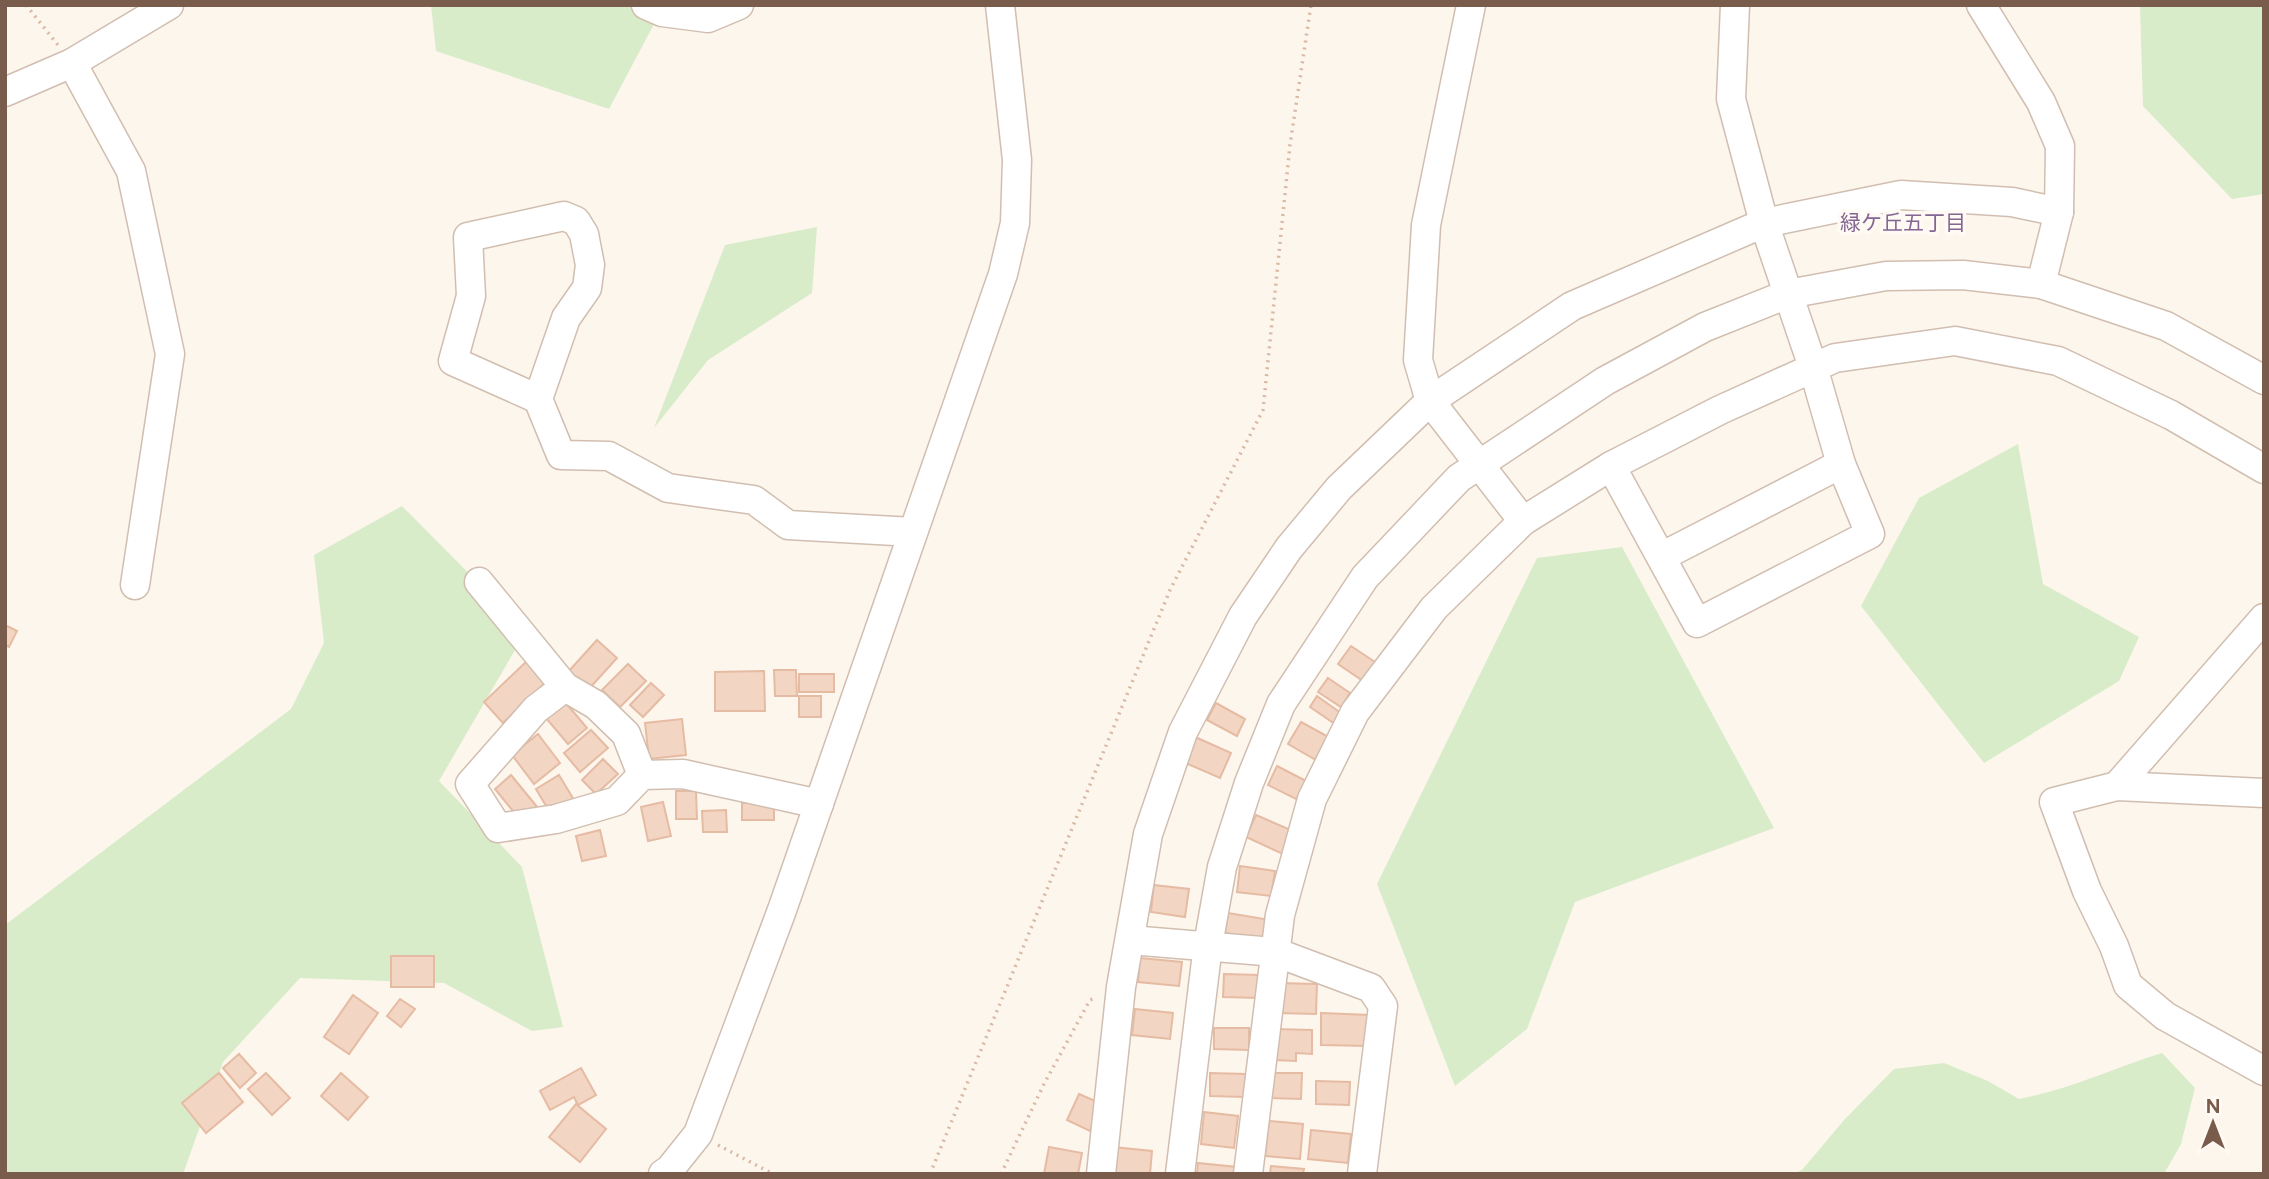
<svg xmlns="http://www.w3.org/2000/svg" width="2269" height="1179" font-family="Figtree,'Noto Sans JP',sans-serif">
<rect width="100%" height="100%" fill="#fdf6ec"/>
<g fill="#d8ecc9">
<path d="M431,5H649L654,24L609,109L436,51Z"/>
<path d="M2140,5H2264V194L2232,199L2143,106Z"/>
<path d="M817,227L812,293L708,360L654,428L725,245Z"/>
<path d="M2018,444L2043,584L2139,637L2119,681L1984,763L1861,606L1919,498Z"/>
<path d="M402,506L526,631L439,781L522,867L563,1027L532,1031L444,983L300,978L223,1062L183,1174H5V925L291,709L324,643L314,555Z"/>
<path d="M1622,547L1774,828L1575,902L1527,1029L1455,1086L1377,884L1537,558Z"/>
<path d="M2162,1053L2195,1088L2181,1144L2164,1174H1793L1802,1170L1845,1119L1894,1069L1944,1063L1988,1081L2019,1099C2068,1090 2114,1068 2162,1053Z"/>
</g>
<g fill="#f3d5c3" stroke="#e6bba3" stroke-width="2">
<path d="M5,625L17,631L9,647L5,645Z"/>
<path d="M597,640L617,658L588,690L568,672Z"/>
<path d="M1351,646L1378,664L1366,683L1338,664Z"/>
<path d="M527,661L547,681L503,723L484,702Z"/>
<path d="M628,664L646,681L620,707L602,690Z"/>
<path d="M774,670H796L797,696H775Z"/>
<path d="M764,671L765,711H715V672Z"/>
<rect x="799" y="674" width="35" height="18"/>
<path d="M1328,678L1350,693L1341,707L1318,692Z"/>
<path d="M651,683L664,695L643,717L630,705Z"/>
<rect x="799" y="696" width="22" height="21"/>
<path d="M1317,696L1345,716L1338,726L1310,707Z"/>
<path d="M565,702L587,728L568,744L546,718Z"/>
<path d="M1216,703L1245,719L1237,736L1207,720Z"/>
<path d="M682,719L686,755L649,759L645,723Z"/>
<path d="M1301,722L1334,740L1321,763L1288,744Z"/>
<path d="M591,730L608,748L580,772L564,753Z"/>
<path d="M538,734L560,763L534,784L512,755Z"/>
<path d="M1193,736L1231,753L1220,778L1181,761Z"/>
<path d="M603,759L618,774L596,794L582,780Z"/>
<path d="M1277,766L1314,785L1304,803L1268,785Z"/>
<path d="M511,775L538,808L522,822L495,789Z"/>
<path d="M559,775L574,800L551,814L536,789Z"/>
<path d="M676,791H696L697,819H676Z"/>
<path d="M663,802L671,836L648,841L641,807Z"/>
<rect x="742" y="803" width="32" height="17"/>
<path d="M726,810L727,832H703L702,811Z"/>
<path d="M1256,815L1293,831L1283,854L1246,837Z"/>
<path d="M600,830L606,856L582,861L576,836Z"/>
<path d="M1240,866L1275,871L1271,896L1237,892Z"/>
<path d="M1154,885L1189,889L1185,917L1151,912Z"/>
<path d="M1228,913L1270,920L1267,940L1225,933Z"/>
<rect x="391" y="956" width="43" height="31"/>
<path d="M1140,958L1182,962L1179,986L1138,982Z"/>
<path d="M1224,974L1260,975L1259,998L1223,997Z"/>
<path d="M1277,983L1317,984L1316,1014L1276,1013Z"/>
<path d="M353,995L378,1013L349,1054L324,1037Z"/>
<path d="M400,999L415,1009L401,1027L387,1016Z"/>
<path d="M1135,1009L1173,1013L1170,1039L1132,1035Z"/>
<path d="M1321,1013L1369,1015L1368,1046L1321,1045Z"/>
<path d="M1214,1028H1249V1050L1214,1049Z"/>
<path d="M1275,1029L1312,1030V1054L1296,1053V1061L1274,1060Z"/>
<path d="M239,1054L256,1073L240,1088L223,1068Z"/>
<path d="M581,1068L596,1095L578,1105L574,1097L550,1110L540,1091Z"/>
<path d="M219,1073L243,1102L206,1133L182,1103Z"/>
<path d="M266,1073L290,1098L272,1115L248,1089Z"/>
<path d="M341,1073L368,1097L348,1120L321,1096Z"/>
<path d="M1210,1073L1246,1074L1245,1097L1210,1096Z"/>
<path d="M1268,1073H1302L1301,1099L1267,1098Z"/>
<path d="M1316,1081L1350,1082L1349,1105L1316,1104Z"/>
<path d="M1079,1094L1102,1104L1090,1131L1067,1120Z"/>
<path d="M576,1104L606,1129L580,1162L549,1137Z"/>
<path d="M1204,1112L1238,1116L1234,1148L1201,1144Z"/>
<path d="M1269,1121L1303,1124L1300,1159L1265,1156Z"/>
<path d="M1311,1130L1351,1134L1348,1163L1308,1159Z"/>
<path d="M1049,1147L1082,1153L1078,1174H1044Z"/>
<path d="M1113,1147L1152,1151L1150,1174H1110Z"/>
<path d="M1198,1163L1237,1167L1236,1174H1197Z"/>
<path d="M1271,1166L1304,1169L1303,1174H1270Z"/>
</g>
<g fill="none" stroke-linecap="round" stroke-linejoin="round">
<g stroke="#d1beb0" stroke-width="31">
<g id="minor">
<path d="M646,5L662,12L708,18L739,5"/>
<path d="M1471,5L1426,225L1418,360L1430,401L1523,521"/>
<path d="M1981,5L2041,102L2060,146L2059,212L2041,284"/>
<path d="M72,63L131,171L170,354L135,585"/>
<path d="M5,92L72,63L169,5"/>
<path d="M538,399L566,318L587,288L590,265L584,234L576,221L564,216L468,237L471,296L453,361L538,399L561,455L609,456L668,488L754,500L788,525L913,532"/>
<path d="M1611,466L1697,623L1870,534L1841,464L1813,367L1764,223L1731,99L1735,5"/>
<path d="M1661,557L1841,464"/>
<path d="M479,582L565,687L596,705L626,734L642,775"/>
<path d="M565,687L536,709L470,784L498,828L556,819L617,801L642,775L683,774L819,804"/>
<path d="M2117,786L2264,618"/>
<path d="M2264,793L2117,786L2054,802L2087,891L2114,946L2128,985L2165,1016L2264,1071"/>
<path d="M1130,940L1275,952L1371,988L1383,1006L1362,1174"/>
<path d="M663,1174L670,1169L698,1134L782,910L1003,274L1015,223L1017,160L1000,5"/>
<path d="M1101,1174L1121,987L1148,834L1183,732L1243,616L1289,548L1339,488L1430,401L1572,306L1764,223L1901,195L2012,202L2059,212"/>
<path d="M1180,1174L1208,945L1222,867L1249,783L1281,704L1365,577L1459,478L1605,381L1705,327L1788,294L1886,276L1963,275L2041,284L2166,326L2264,380"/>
<path d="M1248,1174L1280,915L1312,799L1355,712L1434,608L1523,521L1611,466L1720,410L1835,358L1955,341L2058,361L2171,415L2264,469"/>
</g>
</g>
<g stroke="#d9b8a5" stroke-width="3.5" stroke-dasharray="2 5" stroke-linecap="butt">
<path d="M26,5L58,45"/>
<path d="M718,1145L773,1174"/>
<path d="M930,1174L1170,590L1263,410L1290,145L1311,5"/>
<path d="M1001,1174L1044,1084L1090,1000L1095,998"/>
</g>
<use href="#minor" stroke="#fff" stroke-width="28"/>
</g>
<g text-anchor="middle" stroke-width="7" stroke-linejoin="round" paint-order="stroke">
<g font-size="21" fill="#846695" stroke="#fffaf3">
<text x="1903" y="230">緑ケ丘五丁目</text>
</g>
</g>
<rect width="2269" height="1179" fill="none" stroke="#7a5c4d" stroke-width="14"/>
<g transform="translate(2213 1123)" stroke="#fffaf3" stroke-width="5" paint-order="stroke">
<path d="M0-5L12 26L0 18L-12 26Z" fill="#7a5c4d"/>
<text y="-10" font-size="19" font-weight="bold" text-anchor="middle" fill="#7a5c4d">N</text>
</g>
</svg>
